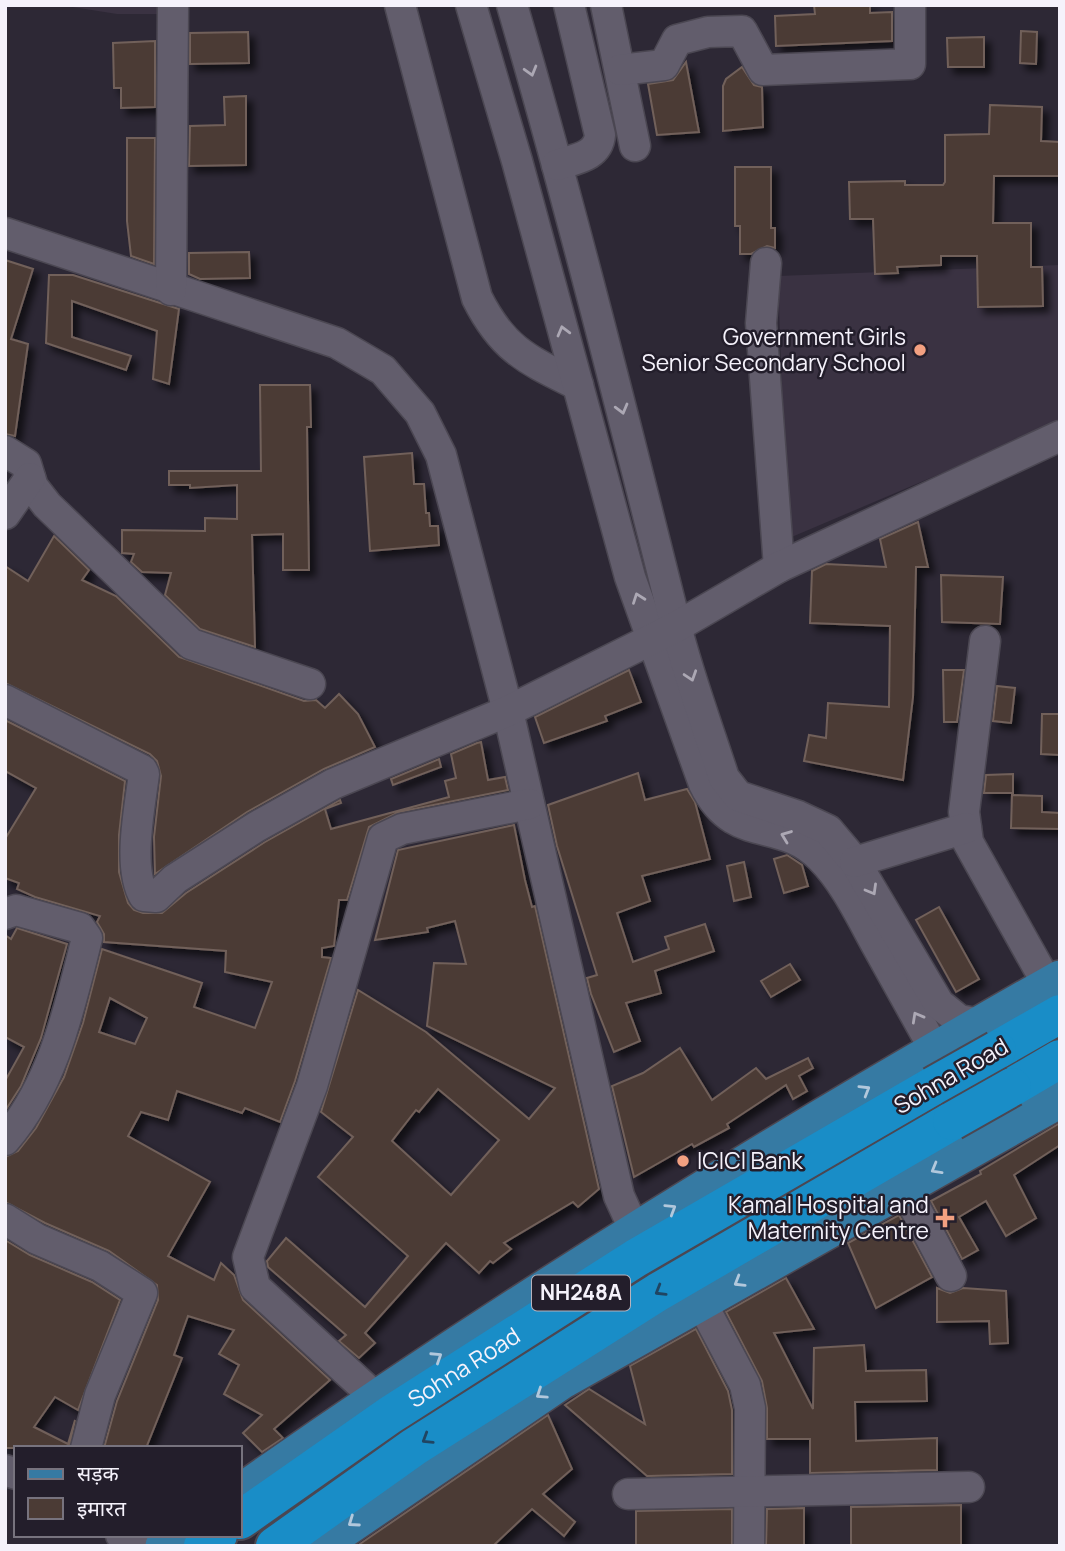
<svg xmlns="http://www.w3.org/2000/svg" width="1065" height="1551" font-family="Manrope,'Noto Sans Devanagari',sans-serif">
<defs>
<filter id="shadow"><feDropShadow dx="6" dy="6" stdDeviation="3.5" flood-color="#0009"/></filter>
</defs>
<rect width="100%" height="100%" fill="#2d2835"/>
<g fill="#3a3242">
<path d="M60,5H168V14H117Z"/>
<path d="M1060,265V423L787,539L778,276Z"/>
</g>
<g fill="#4b3b35" stroke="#71605a" stroke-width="2" fill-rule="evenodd" filter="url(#shadow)">
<path d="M814,5H870V13L892,12V41L776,46L775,16L815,14Z"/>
<path d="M1021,31L1037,32L1036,64L1020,63Z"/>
<path d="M248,32L249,63L190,64V33Z"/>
<path d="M984,37V67H948L947,38Z"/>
<path d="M155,41V107L121,108V88H114L113,43Z"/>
<path d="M686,62L699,132L657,135L648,84L673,80Z"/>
<path d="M742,67L754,85L762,87L763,127L723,131V86L726,79Z"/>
<path d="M246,96V165L189,166L190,126L225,125L224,97Z"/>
<path d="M990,105L1042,107L1041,141L1060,142V176H994L993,223H1031V267H1042L1043,306L978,307L977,256H941V265L897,267L898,273L875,274L873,219H850L849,182L905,181V185H943L945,182V135L989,134Z"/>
<path d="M127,138H155L154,264L131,256L127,221Z"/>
<path d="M735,167H771V228H775V248L767,246L751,254H740V226H735Z"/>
<path d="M249,252L250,278L200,279L189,274V253Z"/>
<path d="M5,260L33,269L11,339L28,344L15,436L5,434Z"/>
<path d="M49,275H73L179,309L169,384L153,379L157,331L72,301V337L131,356L126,370L46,343Z"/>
<path d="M260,385H310L311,427H307L309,570H283V534L252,535L255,647L200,629L165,595L171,573L142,572L131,562L134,554L122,553V530L205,531V518L237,519V485L190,488V485H169V471H261Z"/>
<path d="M412,453L414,484H424L426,513H429L430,526H438L439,545L370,551L364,457Z"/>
<path d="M918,522L928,567H916L913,697L903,780L804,761L809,735L826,738L828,703L889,707L890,626L810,623L812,571L826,564L886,567L880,539Z"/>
<path d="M54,536L89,570L82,580L116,596L179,657L304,701L316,700L325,708L339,694L358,714L375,747L324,769L247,812L155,874L154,837L161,776L157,761L150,754L5,683V566L28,581Z"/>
<path d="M941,575L1003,577L1000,624L942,622Z"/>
<path d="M629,670L641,702L605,716L607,721L544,743L535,717Z"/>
<path d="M943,670H964L957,722H944Z"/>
<path d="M997,686L1015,688L1011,723L993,721Z"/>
<path d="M1042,714H1060V755L1041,754Z"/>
<path d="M5,720L125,781L119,835V872L128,903L134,910L143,913H162L186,893L265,842L340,800L341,803L325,809L331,829L449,797L445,781L456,778L451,754L477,743L481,742L488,780L505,777L508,790L399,812L369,827L347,900H339L334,946L322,948V957L331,958L295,1081L280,1122L245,1108L242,1113L177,1091L168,1120L141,1112L128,1136L210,1182L168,1256L214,1280L221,1263L234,1275L243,1300L330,1380L274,1429L283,1438L262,1452L243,1433L262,1415L224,1394L239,1365L219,1354L234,1330L188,1316L174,1355L182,1358L146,1448H104L117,1401L158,1300L157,1285L109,1251L45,1223L5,1202V1157L18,1151L36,1128L64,1077L83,1023L102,949L202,983L194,1007L255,1028L272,982L225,972L226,951L104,942V934L97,922L100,916L35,897L17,889L19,883L5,878V839L36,788L5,771ZM110,998L147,1018L135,1044L99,1032Z"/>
<path d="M439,759L441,767L393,785L391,779Z"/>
<path d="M638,773L645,800L687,789L695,802L710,859L642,876L650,901L617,913L633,962L669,949L665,937L705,924L714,951L655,971L661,993L626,1003L640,1041L614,1052L591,994L587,978L597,975L557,846L548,805Z"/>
<path d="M1013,774V793H984L986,775Z"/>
<path d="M1012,795L1042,796V812L1060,813V829L1011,828Z"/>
<path d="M514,825L525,880L532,907L535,906L599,1189L578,1207L573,1202L504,1243L511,1249L493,1263L490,1261L479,1273L446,1243L365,1333L375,1343L359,1358L339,1341L346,1335L268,1267L267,1261L286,1238L365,1307L408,1256L318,1177L353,1137L321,1112L358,990L426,1032L529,1119L555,1088L427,1026L434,963L466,964L455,921L427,928L428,932L375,940L398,850ZM438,1089L499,1140L451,1195L392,1141L416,1110L419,1112Z"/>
<path d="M787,855L802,865L808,886L784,893L774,859Z"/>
<path d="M744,862L751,897L734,901L727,866Z"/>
<path d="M939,907L979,979L956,992L916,920Z"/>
<path d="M17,928L67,944L41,1038L21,1086L5,1111V1081L24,1047L5,1037V935L11,939Z"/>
<path d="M790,964L800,980L771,997L761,981Z"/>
<path d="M680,1048L712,1100L756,1068L766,1079L808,1058L813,1068L799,1076L807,1091L793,1099L786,1085L727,1124L729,1128L694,1147L692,1144L634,1177L612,1086L643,1073Z"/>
<path d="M1060,1123V1145L1014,1175L1036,1218L1006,1236L986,1201L959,1217L978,1250L962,1259L931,1201L981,1174L980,1171Z"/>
<path d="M899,1215L932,1277L876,1308L848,1243Z"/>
<path d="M5,1240L30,1255L92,1282L120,1300L78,1410L55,1397L34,1427L68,1444L75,1420L69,1448H5Z"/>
<path d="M786,1278L814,1329L774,1333L813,1409L814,1348L864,1345L866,1371L926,1370L927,1401L855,1402L856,1441L937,1438V1470L810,1473V1439H767V1408L762,1381L726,1312Z"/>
<path d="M937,1288L950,1293L963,1288L1006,1291L1008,1343L990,1344L989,1321L937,1322Z"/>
<path d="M696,1329L728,1391L732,1410V1474L647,1476L565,1405L589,1389L645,1424L630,1366Z"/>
<path d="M548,1415L572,1469L543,1494L575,1522L564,1536L532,1509L493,1546H357Z"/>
<path d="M961,1505V1545L851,1546V1507Z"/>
<path d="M804,1508V1546H766L767,1509Z"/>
<path d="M732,1509V1546H636V1511Z"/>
</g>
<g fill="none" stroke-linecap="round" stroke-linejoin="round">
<g stroke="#4b4752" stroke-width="33">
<g id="minor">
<path d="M400,5L477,298C503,350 528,360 578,385"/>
<path d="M471,5L517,161L630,577L704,784C735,847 779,815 821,858C844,881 860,915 876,944C899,986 923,1028 946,1070"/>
<path d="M512,5C572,211 624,419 676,626C689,678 708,728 724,778L738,796L798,816L828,830L855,862L939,1004L959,1020L981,1024"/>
<path d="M606,5L635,146"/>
<path d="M620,70L664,65L677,40L708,32L742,31L763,70L910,64V5"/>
<path d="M557,165C575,159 598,157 600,135L569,5"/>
<path d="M5,233L337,343L383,370L420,413L441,455L508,711L619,1196L635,1231"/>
<path d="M766,263L761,323L779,567"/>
<path d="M171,290L173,5"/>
<path d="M5,451L26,464L33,487L47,505L191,644L310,684"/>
<path d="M5,514L30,478"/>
<path d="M985,641L964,812L968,842L1048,985"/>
<path d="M5,700L142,770L144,774C140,806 127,867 144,896L156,897L175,879L256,827L333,784L508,711L676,627L779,567L1060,436"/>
<path d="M855,862L966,828"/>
<path d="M5,914L16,910L80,928L87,938C69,1009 54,1083 5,1140"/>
<path d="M904,1187L951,1276"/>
<path d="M5,1219L37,1239L100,1266L142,1293L100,1395L86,1448"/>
<path d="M702,1304L745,1385L750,1408L749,1546"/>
<path d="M375,1397L255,1287L248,1257L312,1086L383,838L402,829L529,804"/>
<path d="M5,1470L16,1474"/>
<path d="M628,1494L969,1487"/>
<path d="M121,1535L137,1546"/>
</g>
</g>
<g stroke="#4b4752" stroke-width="40">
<g id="major">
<path d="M240,1493C504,1307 779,1138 1060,979"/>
<path d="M164,1546L179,1535"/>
<path d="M319,1546L561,1381L1060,1099"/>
</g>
</g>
<g stroke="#4b4752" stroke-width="42">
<g id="highway">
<path d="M997,1050L1060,1014"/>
<path d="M1012,1087L1060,1059"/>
<path id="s1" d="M240,1520L390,1415L636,1258L933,1086"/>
<path d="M203,1546L218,1535"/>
<path d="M275,1546L414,1447L658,1292L952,1121"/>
</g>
</g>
<use href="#minor" stroke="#625d6c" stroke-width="30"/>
<use href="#major" stroke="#367aa3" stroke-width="37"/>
<use href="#highway" stroke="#198dc7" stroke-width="38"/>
<g stroke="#4b4752" stroke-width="42" stroke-linecap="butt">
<g id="highway-bridge">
<path d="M933,1086L997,1050"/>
<path d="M952,1121L1012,1087"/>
</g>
</g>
<use href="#highway-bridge" stroke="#198dc7" stroke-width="38"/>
</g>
<defs><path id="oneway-chevron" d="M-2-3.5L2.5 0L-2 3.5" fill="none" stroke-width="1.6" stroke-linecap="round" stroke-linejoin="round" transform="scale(1.75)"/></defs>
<g stroke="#aca8b4">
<use href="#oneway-chevron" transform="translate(531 71) rotate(74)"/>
<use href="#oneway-chevron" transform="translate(563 331) rotate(-105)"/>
<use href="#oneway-chevron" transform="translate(622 409) rotate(75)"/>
<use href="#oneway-chevron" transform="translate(638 598) rotate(-110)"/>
<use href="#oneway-chevron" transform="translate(691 676) rotate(72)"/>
<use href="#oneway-chevron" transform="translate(786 836) rotate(-159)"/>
<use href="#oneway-chevron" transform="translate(872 890) rotate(60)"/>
<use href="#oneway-chevron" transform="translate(917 1017) rotate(-119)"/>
</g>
<g stroke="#b2c8dc">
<use href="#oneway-chevron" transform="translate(865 1090) rotate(-31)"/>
<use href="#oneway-chevron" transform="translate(936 1169) rotate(150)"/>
<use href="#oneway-chevron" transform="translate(671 1209) rotate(-32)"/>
<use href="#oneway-chevron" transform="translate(739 1282) rotate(149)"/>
<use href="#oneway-chevron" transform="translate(437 1357) rotate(-33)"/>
<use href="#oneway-chevron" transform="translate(541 1394) rotate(146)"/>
<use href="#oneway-chevron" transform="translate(353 1522) rotate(145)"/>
</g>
<g stroke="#204562">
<use href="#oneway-chevron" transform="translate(660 1291) rotate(149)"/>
<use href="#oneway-chevron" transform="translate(427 1439) rotate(148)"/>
</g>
<g fill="#f2a081" stroke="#231e2b" stroke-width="2.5">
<circle cx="920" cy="350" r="7"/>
<circle cx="683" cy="1161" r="7"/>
<path d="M941.5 1207.5h7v7h7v7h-7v7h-7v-7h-7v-7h7z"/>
</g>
<g text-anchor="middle" stroke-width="5" stroke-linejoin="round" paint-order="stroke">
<rect fill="#231e2b" stroke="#b6b2bd" stroke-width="2" x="532" y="1275.5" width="98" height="35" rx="5"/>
<g font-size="21" font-weight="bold" fill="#f5f2fb">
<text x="581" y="1300">NH248A</text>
</g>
<g font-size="23" fill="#f5f2fb" stroke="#231e2b" text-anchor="end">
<text x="906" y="345">Government Girls<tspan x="906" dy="26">Senior Secondary School</tspan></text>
<text x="697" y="1169" text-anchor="start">ICICI Bank</text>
<text x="929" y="1213">Kamal Hospital and<tspan x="929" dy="26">Maternity Centre</tspan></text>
</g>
<g font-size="23" fill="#f5f2fb" stroke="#231e2b">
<text transform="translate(951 1076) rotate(-30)" y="8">Sohna Road</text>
<text dy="8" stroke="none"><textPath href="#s1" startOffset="271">Sohna Road</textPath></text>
</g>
</g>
<rect width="1065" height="1551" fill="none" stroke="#f5f2fb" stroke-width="14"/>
<rect x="14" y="1446" width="228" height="91" fill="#231e2b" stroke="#77737e" stroke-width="2"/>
<rect x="28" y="1469" width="35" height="10" fill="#367aa3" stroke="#77737e" stroke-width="2"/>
<text x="77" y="1481" font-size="21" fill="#f5f2fb">सड़क</text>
<rect x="28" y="1498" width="35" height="21" fill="#4b3b35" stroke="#77737e" stroke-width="2"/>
<text x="77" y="1516" font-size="21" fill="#f5f2fb">इमारत</text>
</svg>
